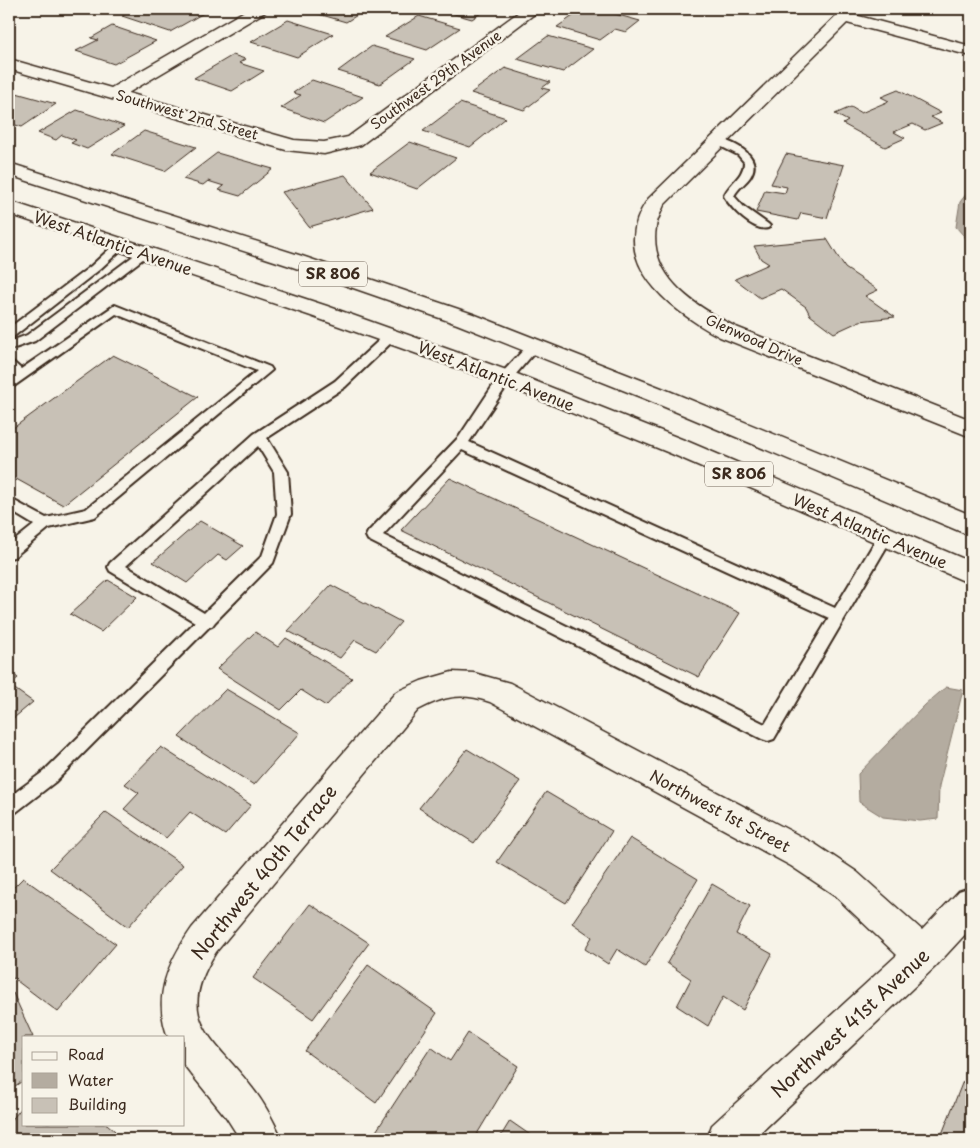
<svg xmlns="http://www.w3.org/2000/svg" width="980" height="1148" font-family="'Playpen Sans',sans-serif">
<rect width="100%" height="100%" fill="#f7f3e8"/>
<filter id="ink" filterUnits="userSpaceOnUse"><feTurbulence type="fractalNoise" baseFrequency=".02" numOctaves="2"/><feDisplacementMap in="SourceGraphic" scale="10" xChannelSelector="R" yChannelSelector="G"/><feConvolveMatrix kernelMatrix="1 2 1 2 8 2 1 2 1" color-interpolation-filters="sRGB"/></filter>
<g filter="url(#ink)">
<g fill="#b4aca0" stroke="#84786c">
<path d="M971,188V244L956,227L960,202Z"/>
<path d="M946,687L963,690L939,786L938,819L920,821L883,817L859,802L858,774L925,705Z"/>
</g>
<g fill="#c8c1b6" stroke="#3b2a1e">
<path d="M137,9H204L209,10L170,32L122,16Z"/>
<path d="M307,9H367L346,22L305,10Z"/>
<path d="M436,9H487L472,19Z"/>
<path d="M583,9H597L640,21L626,32L615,29L600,40L557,27Z"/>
<path d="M419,16L460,28L427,50L385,37Z"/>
<path d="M288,20L333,34L297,57L251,42Z"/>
<path d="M112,26L156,41L114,64L76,51L98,40L91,38Z"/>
<path d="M548,36L593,49L563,72L517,59Z"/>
<path d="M372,46L415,59L380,84L338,71Z"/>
<path d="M233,55L245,59L239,63L264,71L232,91L194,78Z"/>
<path d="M505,68L550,82L542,88L550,90L524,110L471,93Z"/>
<path d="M312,80L363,97L324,123L281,108L301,95L293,93Z"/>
<path d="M898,90L941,113L931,117L942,123L925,130L913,124L894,132L905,138L885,147L843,124L848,121L835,114L851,107L861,113L889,101L881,97Z"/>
<path d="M9,91L56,104L22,127L9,123Z"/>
<path d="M460,103L506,118L470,147L423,131Z"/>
<path d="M77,110L124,126L87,149L71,143L76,140L62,135L56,140L38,133Z"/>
<path d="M144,131L196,147L165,171L112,154Z"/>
<path d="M410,142L456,158L417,189L370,172Z"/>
<path d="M217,153L273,169L240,196L219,190L224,186L208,181L203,185L183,179Z"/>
<path d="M786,154L844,165L827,218L801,213L798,220L756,212L765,190L785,193L787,187L771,184Z"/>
<path d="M345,175L373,208L309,227L282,192Z"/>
<path d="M827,239L845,268L878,290L865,296L895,317L860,321L834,333L810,315L806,307L781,289L760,298L735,279L769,264L761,259L754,246Z"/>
<path d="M113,355L198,397L63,505L9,475V431Z"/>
<path d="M450,478L740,613L699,677L401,530Z"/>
<path d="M200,521L243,546L227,560L218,555L187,583L153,562Z"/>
<path d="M108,580L137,597L101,632L70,614Z"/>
<path d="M331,585L401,622L376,651L355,640L340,658L288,631Z"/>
<path d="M255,632L278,647L286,638L352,678L326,706L301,690L281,710L217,669Z"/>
<path d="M9,671L18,678L9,685L33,702L9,722Z"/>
<path d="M226,689L300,733L254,785L179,737Z"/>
<path d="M161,747L251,805L225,835L190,812L166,838L124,809L139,793L125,784Z"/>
<path d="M467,749L520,781L474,843L419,808Z"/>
<path d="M546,792L612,831L566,903L497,862Z"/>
<path d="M106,812L183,865L128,927L50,869Z"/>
<path d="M630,838L698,879L645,967L617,949L608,964L585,949L592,937L572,923Z"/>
<path d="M23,878L116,944L58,1012L9,975V892Z"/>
<path d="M712,884L750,906L736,934L772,954L743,1010L723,997L708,1026L677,1006L691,979L667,963Z"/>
<path d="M310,904L369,943L313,1019L253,978Z"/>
<path d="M368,965L437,1013L376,1103L305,1051Z"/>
<path d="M13,993L33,1037H24V1080L9,1090V995Z"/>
<path d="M468,1033L518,1066L474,1139H371L431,1047L450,1061Z"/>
<path d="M963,1081L971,1086V1139H940Z"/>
<path d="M24,1105V1124H107L115,1131L108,1139H9V1123Z"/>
<path d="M510,1121L536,1139H499Z"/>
</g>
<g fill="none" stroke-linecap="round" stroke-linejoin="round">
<g stroke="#3b2a1e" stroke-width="4">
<g id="service">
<path d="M718,138C735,143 764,156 750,177C745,184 738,188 734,196L744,207L768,224L770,226L768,228C753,232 730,207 724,196C729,183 744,177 744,162L738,155L714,143L713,141Z"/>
<path d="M120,242L126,245L124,247L99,270L13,337L9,338V328L91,266L116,243Z"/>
<path d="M144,250L148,251L150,253L148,255L35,341L9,350V342L27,335L140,251Z"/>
<path d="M115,305L270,367L272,370L95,517L49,528L14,557L9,558V545L34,525L9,510V498L46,518L86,509L257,371L116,314L14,386L9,387V377L12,375L9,372V361L13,362L21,369Z"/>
<path d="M391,332L395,333L397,336L395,339L345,387L267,438L288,472L291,514L273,563L215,622L212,626L209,627L55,782L15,813L9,815V797L43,772L195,622L110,571L108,567L110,563L254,434L335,381L387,333ZM258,446L274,472L277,514L262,556L204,613L126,566Z"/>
<path d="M534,342L540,346L510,381L469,442L835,608L880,533L885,532L890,533L892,537L890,541L774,739L768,741L762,739L368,540L366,536L368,532L459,437L500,375L530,343ZM462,450L829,618L765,724L383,535Z"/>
</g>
</g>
<g stroke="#3b2a1e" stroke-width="3">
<g id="minor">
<path d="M248,9H267L265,12L128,93L294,140L324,142L348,137L523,9H541L361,145L324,154L286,150L9,69V59L111,88Z"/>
<path d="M843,9H860L855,15L971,46V56L847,23L664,205C661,212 657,220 656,227C648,278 697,307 736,327L971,420V437L720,337C670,310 605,261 648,199Z"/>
<path d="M452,672L474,673L510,683L815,844L857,872L922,930L959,891L971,887V928L935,967L754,1139H707L712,1125L897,955L833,894L791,866L490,702C461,692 444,696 418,710L216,952C172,1021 215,1038 253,1089C265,1104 274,1122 282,1139H240L226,1117L184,1065V1037H168C152,996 169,961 192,928L396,692L421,681Z"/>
</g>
</g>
<g stroke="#3b2a1e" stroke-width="3">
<g id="primary">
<path d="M9,163L302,256L473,314L664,389L971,515V536L648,400L457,324L287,265L9,175Z"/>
<path d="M9,201L327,306L512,372L689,442L971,562V584L672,454L496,382L311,316L9,214Z"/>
</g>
</g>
<use href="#service" fill="#f7f3e8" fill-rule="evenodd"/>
<use href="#minor" fill="#f7f3e8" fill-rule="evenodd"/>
<use href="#primary" fill="#f7f3e8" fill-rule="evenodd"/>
</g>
</g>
<g text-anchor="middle" stroke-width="5" stroke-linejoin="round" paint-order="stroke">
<g font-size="14" fill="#3b2a1e" stroke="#f7f3e8">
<text transform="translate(436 80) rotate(-36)" y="5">Southwest 29th Avenue</text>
<text transform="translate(187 115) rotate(16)" y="5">Southwest 2nd Street</text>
<text transform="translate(754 340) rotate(24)" y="5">Glenwood Drive</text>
</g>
<g fill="#f7f3e8" stroke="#73665b" stroke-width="1">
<rect x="299" y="261.5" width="68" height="25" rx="4"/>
<rect x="705" y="461.5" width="68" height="25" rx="4"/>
</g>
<g font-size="15" font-weight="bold" fill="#3b2a1e">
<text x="333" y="279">SR 806</text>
<text x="739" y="479">SR 806</text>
</g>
<g font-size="16" fill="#3b2a1e" stroke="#f7f3e8">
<text transform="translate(113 243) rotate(19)" y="6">West Atlantic Avenue</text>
<text transform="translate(496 376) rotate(21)" y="6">West Atlantic Avenue</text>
<text transform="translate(870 531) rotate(23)" y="6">West Atlantic Avenue</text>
<text transform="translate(720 811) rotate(28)" y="6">Northwest 1st Street</text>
</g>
<g font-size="19" fill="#3b2a1e" stroke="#f7f3e8">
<text transform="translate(264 872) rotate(-51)" y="7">Northwest 40th Terrace</text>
<text transform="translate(850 1023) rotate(-43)" y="7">Northwest 41st Avenue</text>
</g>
</g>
<rect width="980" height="1148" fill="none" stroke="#f7f3e8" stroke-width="30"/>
<rect x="15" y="15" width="950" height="1118" fill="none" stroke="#3b2a1e" stroke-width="2" filter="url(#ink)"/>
<rect x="22" y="1036" width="162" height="90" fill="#f7f3e8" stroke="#aca397"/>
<rect x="32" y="1052" width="25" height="8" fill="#f7f3e8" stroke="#aca397"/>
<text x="68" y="1060" font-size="15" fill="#3b2a1e">Road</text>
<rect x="32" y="1073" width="25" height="15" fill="#b4aca0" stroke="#aca397"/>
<text x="68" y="1086" font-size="15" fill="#3b2a1e">Water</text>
<rect x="32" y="1098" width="25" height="15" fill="#c8c1b6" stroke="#aca397"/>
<text x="68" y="1110" font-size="15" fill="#3b2a1e">Building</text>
</svg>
